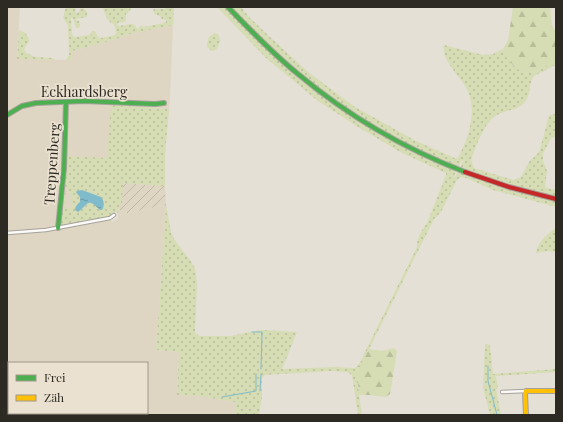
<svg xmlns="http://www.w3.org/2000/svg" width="563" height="422" font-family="'Playfair Display',serif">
<defs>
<pattern id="industrial-furrows" width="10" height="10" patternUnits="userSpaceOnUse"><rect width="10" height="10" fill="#dfd5c3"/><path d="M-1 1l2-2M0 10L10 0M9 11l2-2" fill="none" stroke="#c0b7a7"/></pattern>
<pattern id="grass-dots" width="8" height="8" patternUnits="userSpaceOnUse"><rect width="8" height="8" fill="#d6dcb3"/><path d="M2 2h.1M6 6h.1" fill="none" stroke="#b8bd9a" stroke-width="1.8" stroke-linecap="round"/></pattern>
<pattern id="forest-firs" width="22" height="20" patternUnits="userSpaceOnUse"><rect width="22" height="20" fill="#d6dcb3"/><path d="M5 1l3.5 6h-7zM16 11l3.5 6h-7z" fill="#b8bd9a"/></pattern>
<pattern id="water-ripples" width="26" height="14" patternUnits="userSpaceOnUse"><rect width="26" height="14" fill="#80bbcc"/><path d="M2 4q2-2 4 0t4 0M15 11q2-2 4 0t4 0" fill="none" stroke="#6998a5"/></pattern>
</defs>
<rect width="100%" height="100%" fill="#e5e0d6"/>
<g fill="#dfd5c3" fill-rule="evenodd">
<path d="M7,7H20L17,59L71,60L72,51L123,37L125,35L173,25L170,98L165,153V186L123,183L117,212H114L109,217L55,228L7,232Z"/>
<path d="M166,205L156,350L179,352L177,395L199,396L235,402V415H7V235L51,231L110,219L112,222L118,218V215ZM9,363H147V413H9Z"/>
</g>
<path fill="url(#industrial-furrows)" d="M122,183L165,186L166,205L118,215L117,212L120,211L119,205H122Z"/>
<g fill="url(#grass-dots)" fill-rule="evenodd">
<path d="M66,7H75L76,13L79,12L80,9L83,8C87,11 88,12 87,17L76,19V20L79,21L80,24V27L78,28H76L73,18H71L72,34L73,36L75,37L90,35L92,31H95L98,37L101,38L115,35L116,33C115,21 114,27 108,20C105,16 104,11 103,7H131V9L126,14V21L121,23L119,22L117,25L118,26L131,24L135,25L137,29L139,28L141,25L144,27L164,23L166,22V20L162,19L160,16L154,14C153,11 153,9 155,7H156L154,9H165V7H174L173,25L125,35L123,37L72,51L71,60H66L69,55V51L68,26L63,18L65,10Z"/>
<path d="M217,7H226C242,24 257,41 275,57C328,105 390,144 456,171L454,177H455L458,171L508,189L556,201V207L493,190L466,178L461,177L457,180L441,212L434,219L362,363L357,369L359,395L362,415H358L352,375L347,372L331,371L265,375L262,378V397L259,415H235V402L199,396L177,395L179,352L156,350L166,205L171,232L174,239L190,260L195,268L197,284L195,333L200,336H231L255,331L264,330L297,332L282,369L335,367L354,368L357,367L359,364L417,247C416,239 422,230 427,223L446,175V173L402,153L358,127L318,101L266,58Z"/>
<path d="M230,7H241L249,17L270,37L308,72L355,107L416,141L457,159C468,141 477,113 468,91C462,79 451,70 446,58C444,54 444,50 443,46L444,45L483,55L493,54L503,49C506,60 518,73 530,73C536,73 551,64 556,60V64C553,66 551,68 548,69C544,72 538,73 534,76C528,83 532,96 523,104C515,111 505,110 497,115C484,122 476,147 471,160L474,168L513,180L521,177L529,162L539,152L544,135L548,118L550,115L556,114V136L551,138L543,154V161L547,171L545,187L547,188L556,190V197L501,183L460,169L463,161L462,160L458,168L389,135L328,96L276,54Z"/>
<path d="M19,30C25,32 29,35 29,42C25,46 23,48 26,53L36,57L52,58L56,60L17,59Z"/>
<path d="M215,33C223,37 220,43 216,50L212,51L207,47C207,41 208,35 215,33Z"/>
<path d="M111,105L169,109L165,153V186L123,183L122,205L119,206L120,211L114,212L108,217L63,225L61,222L64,189H65L66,190L65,207L71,208L72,195L69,194L67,188L64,185L66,156L107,158ZM82,190L88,193L99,209C89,197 86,206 78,212L80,200L78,194Z"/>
<path d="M556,228V252L548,251L536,253C538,241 547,234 556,228Z"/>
<path d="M485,344H488L490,346L493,374L556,369V372L496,376L498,389H496L501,415H490L483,388Z"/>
</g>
<g fill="url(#forest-firs)">
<path d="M513,7H550L552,26L556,32V60C551,64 536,73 530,73C518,73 506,60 503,49L508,40Z"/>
<path d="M394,348L397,351L390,394L386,397L369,395H359L357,369L362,363L369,349L382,351Z"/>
</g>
<path fill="url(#water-ripples)" d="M82,190L101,197C104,201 105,205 102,210H100C87,197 89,204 78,212L75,210C75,207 77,204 80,202C81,195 78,196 76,192L77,191Z"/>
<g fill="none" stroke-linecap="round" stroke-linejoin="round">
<g stroke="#80bbcc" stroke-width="1">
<path d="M252,332H262L261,369"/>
<path d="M488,366V381L497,415"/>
<path d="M260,391L261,374"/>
<path d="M222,397L256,391V374"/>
</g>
<g stroke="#a6a29b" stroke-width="4.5">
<g id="street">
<path d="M7,233L46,230L110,218L114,215"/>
<path d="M7,384H9"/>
<path d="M502,392L526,391"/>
<path d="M60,415L61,413"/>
</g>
</g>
<g stroke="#a6a29b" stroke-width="6">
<g id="fast">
<path d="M228,7C250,30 273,54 298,74C347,115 405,149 465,172"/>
<path d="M7,115L22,106L36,103L84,101L155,104L164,103"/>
<path d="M58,228L64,168L66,102"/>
</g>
</g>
<g stroke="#a6a29b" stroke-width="6">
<path id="slow" d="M526,415L525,394L526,391H556"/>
</g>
<g stroke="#a6a29b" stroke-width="6">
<path id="jam" d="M465,172L509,187L556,199"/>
</g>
<use href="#street" stroke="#fbfaf9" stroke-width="2.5"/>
<use href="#fast" stroke="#4caf50" stroke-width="4"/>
<use href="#slow" stroke="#ffc107" stroke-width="4"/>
<use href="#jam" stroke="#c62828" stroke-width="4"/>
</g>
<g text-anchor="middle" stroke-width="3.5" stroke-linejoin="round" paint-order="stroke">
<g font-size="14" fill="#2d2a23" stroke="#ebe1d0">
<text x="84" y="97">Eckhardsberg</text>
<text transform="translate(52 164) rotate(-86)" y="5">Treppenberg</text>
</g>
</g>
<rect width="563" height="422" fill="none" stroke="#2d2a23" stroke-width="16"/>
<rect x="8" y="362" width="140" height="52" fill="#ebe1d0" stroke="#9f988b"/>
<rect x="16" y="375" width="20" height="6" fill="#4caf50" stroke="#9f988b"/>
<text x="44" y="382" font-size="12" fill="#2d2a23">Frei</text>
<rect x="16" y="395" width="20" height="6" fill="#ffc107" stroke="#9f988b"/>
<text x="44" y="402" font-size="12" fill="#2d2a23">Zäh</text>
</svg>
